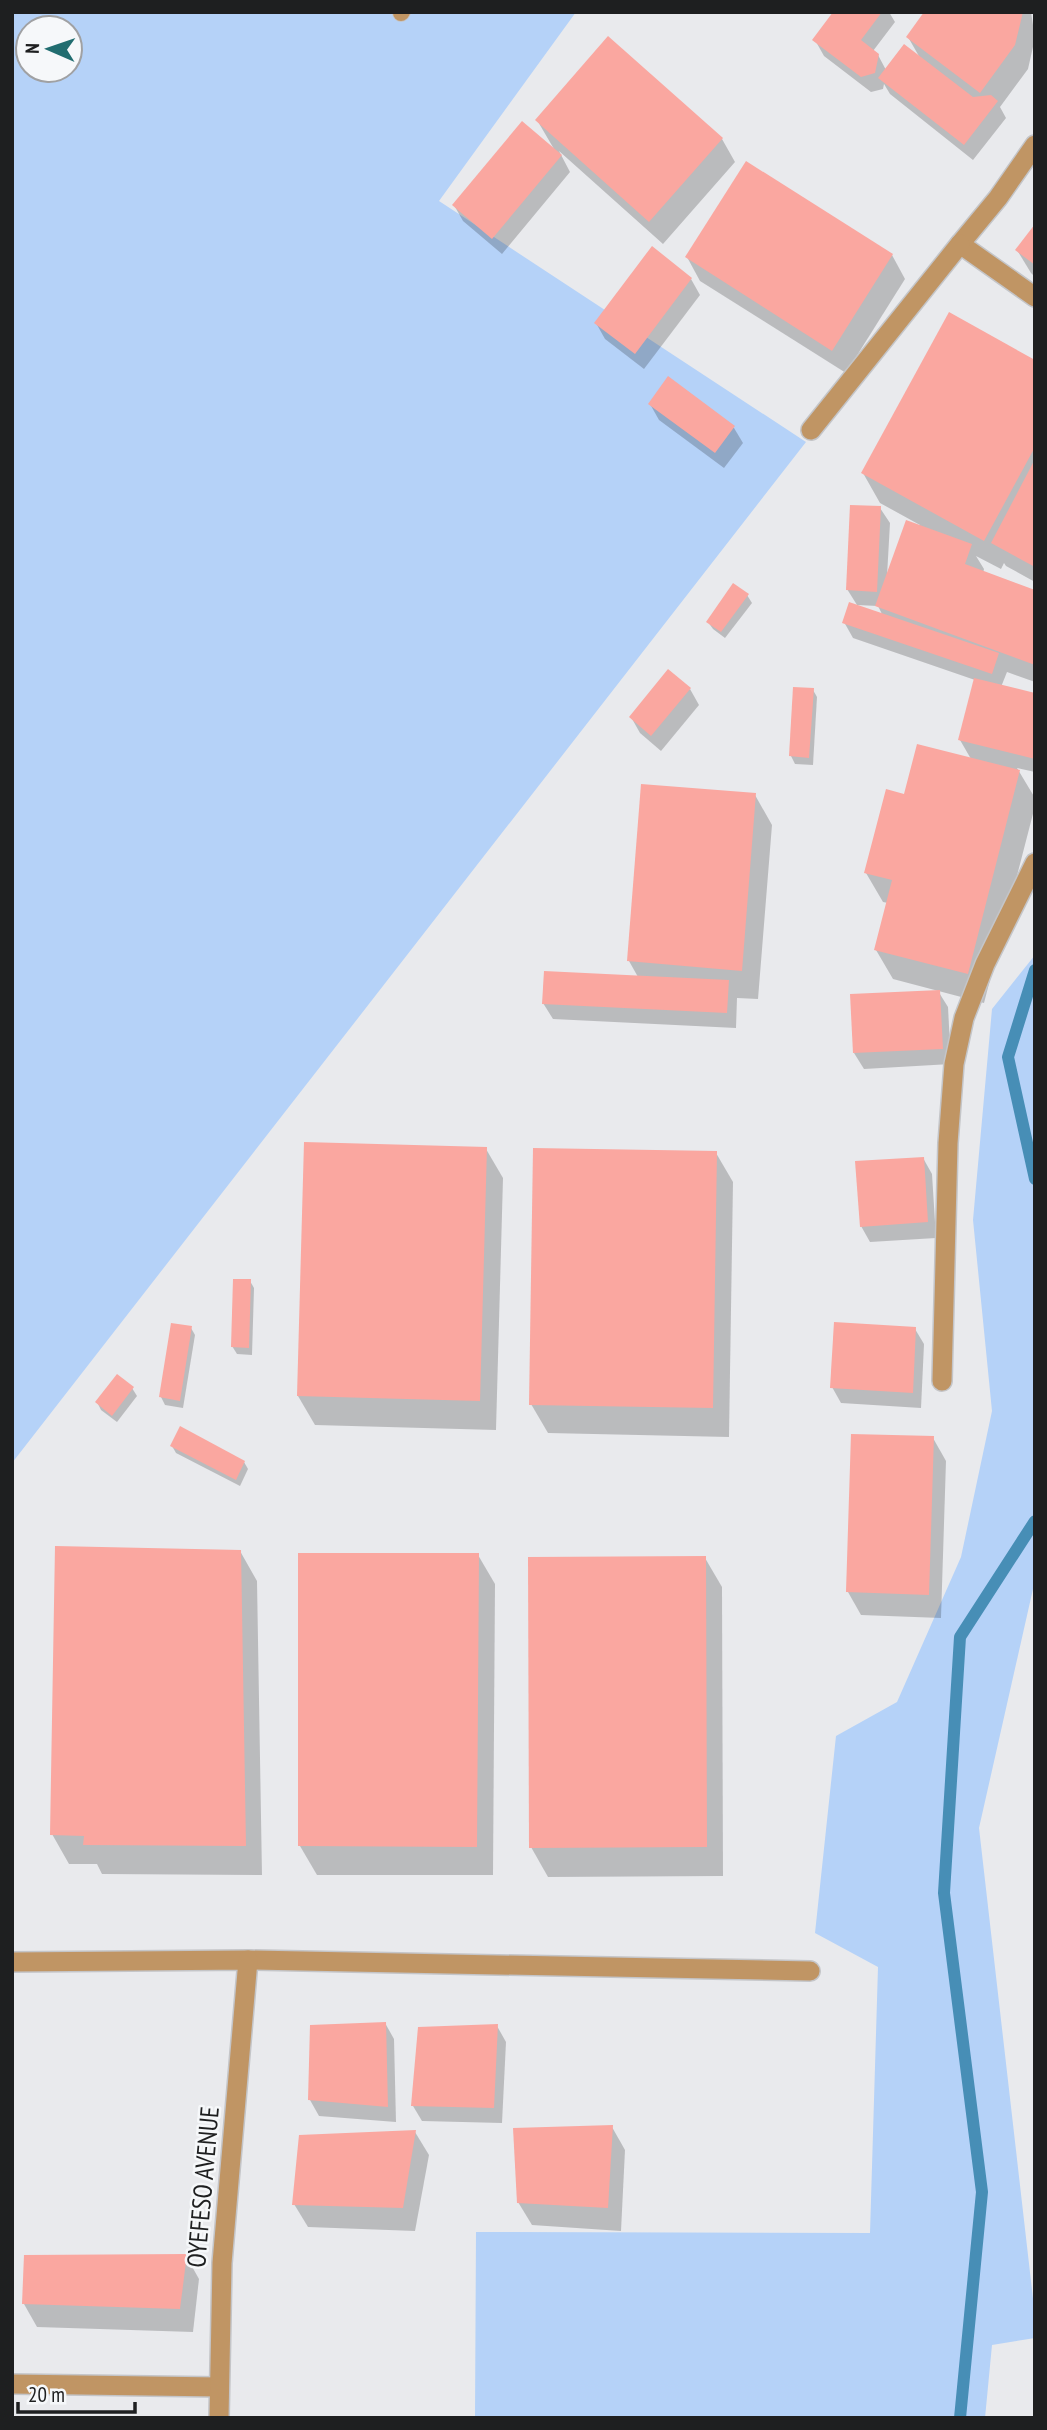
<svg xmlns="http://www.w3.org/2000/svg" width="1047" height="2430" font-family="'PT Sans Narrow',sans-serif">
<rect width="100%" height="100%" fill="#e9eaed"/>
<g fill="#b5d2f8" fill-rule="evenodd">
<path d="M12,12H576L439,201L806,442L12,1463ZM28,28H70V70H28Z"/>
<path d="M1035,955V1580L979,1828L1035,2316V2338L992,2345L985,2418H475L476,2232L870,2233L878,1967L815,1933L836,1736L897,1702L961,1557L992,1411L973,1220L992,1009Z"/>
</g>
<g fill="#0003">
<path d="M836,12H889L895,22L873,51L878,55L886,70L920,58L908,37L926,12H1031L1035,38L1028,69L1000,107L1006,118L973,160L890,94L884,84L883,89L871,92L824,56L815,40Z"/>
<path d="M537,120L722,139L735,162L663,244L559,151L570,172L502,254L463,221L454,205L554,149Z"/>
<path d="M1035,227V277L1031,273L1017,250Z"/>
<path d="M892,255L905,279L846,373L700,281L687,257Z"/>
<path d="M691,279L700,295L644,369L605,339L596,323Z"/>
<path d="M1035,362V582L1006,566L1004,563L1001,569L976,556L984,569L983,573L1035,592V682L1007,672L1001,687L1035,695V772L1017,768L1035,798V806L984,1003L893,979L876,950L888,903L883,902L866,873L971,759L960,740L975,680L853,638L844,622L883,616L878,606L857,605L847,589L880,508L890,523L887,576L920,525L880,503L863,473Z"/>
<path d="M650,404L734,428L743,443L724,468L659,420Z"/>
<path d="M747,595L752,603L725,638L713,629L708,622Z"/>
<path d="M690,689L699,705L661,751L640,733L631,717Z"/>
<path d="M813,690L817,697L813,765L795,764L791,756Z"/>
<path d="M755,795L772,825L758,999L737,998L736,1028L553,1019L543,1003L638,977L629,961Z"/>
<path d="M938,991L948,1007L951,1064L864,1069L854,1053Z"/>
<path d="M486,1149L503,1178L496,1430L315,1425L298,1396Z"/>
<path d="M716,1153L733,1182L729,1437L548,1433L531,1404Z"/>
<path d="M923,1158L932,1174L936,1238L870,1242L861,1226Z"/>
<path d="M250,1281L254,1288L252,1355L237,1354L232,1346Z"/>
<path d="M191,1328L195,1335L183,1408L165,1405L161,1397Z"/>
<path d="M915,1329L924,1344L921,1408L841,1403L832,1387Z"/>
<path d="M132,1388L137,1396L117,1422L101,1410L97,1402Z"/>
<path d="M933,1438L946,1461L941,1618L861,1615L848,1592Z"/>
<path d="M172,1446L244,1462L248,1469L240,1486L176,1453Z"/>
<path d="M240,1551L257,1581L262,1875L102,1874L97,1864H69L52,1834Z"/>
<path d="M478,1555L495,1584L493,1875H317L300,1846Z"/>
<path d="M705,1558L722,1587L723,1876L548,1877L531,1847Z"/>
<path d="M385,2023L394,2039L396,2122L319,2116L310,2100Z"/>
<path d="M497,2026L506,2042L502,2123L422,2121L413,2106Z"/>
<path d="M612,2127L625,2150L621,2231L532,2225L518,2202Z"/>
<path d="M415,2132L429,2155L415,2231L308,2227L294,2204Z"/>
<path d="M186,2256L199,2279L193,2332L37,2327L24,2304Z"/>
</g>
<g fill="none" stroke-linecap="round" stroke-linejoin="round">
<g stroke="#478eb6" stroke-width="12">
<path d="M1035,970L1008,1057L1035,1179"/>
<path d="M960,2418L982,2192L944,1893L960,1637L1035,1521"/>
</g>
</g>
<g fill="#faa7a0">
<path d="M833,12H882L861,40L879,54L875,73L861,77L812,40Z"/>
<path d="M924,12H1023L1015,45L980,93L906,37Z"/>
<path d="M608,36L723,138L649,222L535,120Z"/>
<path d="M904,44L973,97L991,95L998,101L964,145L878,78Z"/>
<path d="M522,121L562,155L492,239L452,205Z"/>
<path d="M746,161L893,254L832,351L685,257Z"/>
<path d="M1035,224V265L1015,250Z"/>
<path d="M652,246L692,278L635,354L594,323Z"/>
<path d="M949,312L1035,360V447L984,541L861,473Z"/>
<path d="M668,376L735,426L715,453L648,404Z"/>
<path d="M1035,459V567L991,543Z"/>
<path d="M850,505L881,506L877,592L846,590Z"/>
<path d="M906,520L972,544L965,564L1035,590V665L875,606Z"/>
<path d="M733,583L749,594L721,632L706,622Z"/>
<path d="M849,602L999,653L992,674L842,623Z"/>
<path d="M668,669L691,688L651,736L629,717Z"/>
<path d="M974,678L1035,693V759L958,740Z"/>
<path d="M793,687L814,688L809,758L789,756Z"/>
<path d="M917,744L1020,770L968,974L874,950L892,880L864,873L886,789L904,794Z"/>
<path d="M641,784L756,793L742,971L627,961Z"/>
<path d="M544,971L729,980L727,1013L542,1004Z"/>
<path d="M940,990L943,1049L853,1053L850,994Z"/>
<path d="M304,1142L487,1147L480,1401L297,1396Z"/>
<path d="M533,1148L717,1151L713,1408L529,1405Z"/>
<path d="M924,1157L928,1222L860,1227L855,1161Z"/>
<path d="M233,1279H251L249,1348L231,1347Z"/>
<path d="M834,1322L916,1327L913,1393L830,1388Z"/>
<path d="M171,1323L192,1326L180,1401L159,1397Z"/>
<path d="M117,1374L134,1387L112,1416L95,1402Z"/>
<path d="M180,1426L245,1461L236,1480L170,1446Z"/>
<path d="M851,1434L934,1436L929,1595L846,1592Z"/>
<path d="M55,1546L241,1550L246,1846L83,1845L84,1836L50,1835Z"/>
<path d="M298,1553H479L477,1847L298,1846Z"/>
<path d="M706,1556L707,1847L529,1848L528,1557Z"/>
<path d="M386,2022L388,2107L308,2100L310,2025Z"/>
<path d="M498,2024L494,2108L411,2106L418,2027Z"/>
<path d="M613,2125L608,2208L517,2203L513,2128Z"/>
<path d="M416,2130L403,2208L292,2205L299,2135Z"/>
<path d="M187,2254L180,2309L22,2304L24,2255Z"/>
</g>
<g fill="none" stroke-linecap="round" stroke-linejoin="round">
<g stroke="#c4c5c8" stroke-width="18">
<path id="service" d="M401,13L402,12"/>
</g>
<g stroke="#c4c5c8" stroke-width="22">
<g id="minor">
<path d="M1035,145L998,198L960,244L1035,297"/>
<path d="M811,430L960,244"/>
<path d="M942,1381L948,1143L954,1064L964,1018L985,964L1035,863"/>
<path d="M12,1962L248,1960L810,1971"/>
<path d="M12,2384L219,2387"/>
<path d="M219,2418L222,2263L248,1960"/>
</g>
</g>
<use href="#service" stroke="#c09564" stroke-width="16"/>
<use href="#minor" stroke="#c09564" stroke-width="19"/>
</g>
<g text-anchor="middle" stroke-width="5" stroke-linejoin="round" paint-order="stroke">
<g font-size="26" fill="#1e1f20" stroke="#f6f8fa">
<text transform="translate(203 2187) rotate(-85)" y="9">OYEFESO AVENUE</text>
</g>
</g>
<rect width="1047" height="2430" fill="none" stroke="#1e1f20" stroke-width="28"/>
<g transform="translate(49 49) rotate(272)"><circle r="33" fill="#f6f8fa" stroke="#a0a1a3" stroke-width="2"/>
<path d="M0-5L12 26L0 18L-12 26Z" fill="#216d70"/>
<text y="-10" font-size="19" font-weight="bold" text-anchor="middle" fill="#1e1f20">N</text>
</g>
<path d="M18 2402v10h117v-10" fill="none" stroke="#1e1f20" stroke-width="3.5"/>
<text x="28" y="2402" font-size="21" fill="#1e1f20" stroke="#f6f8fa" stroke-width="5" paint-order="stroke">20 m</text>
</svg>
